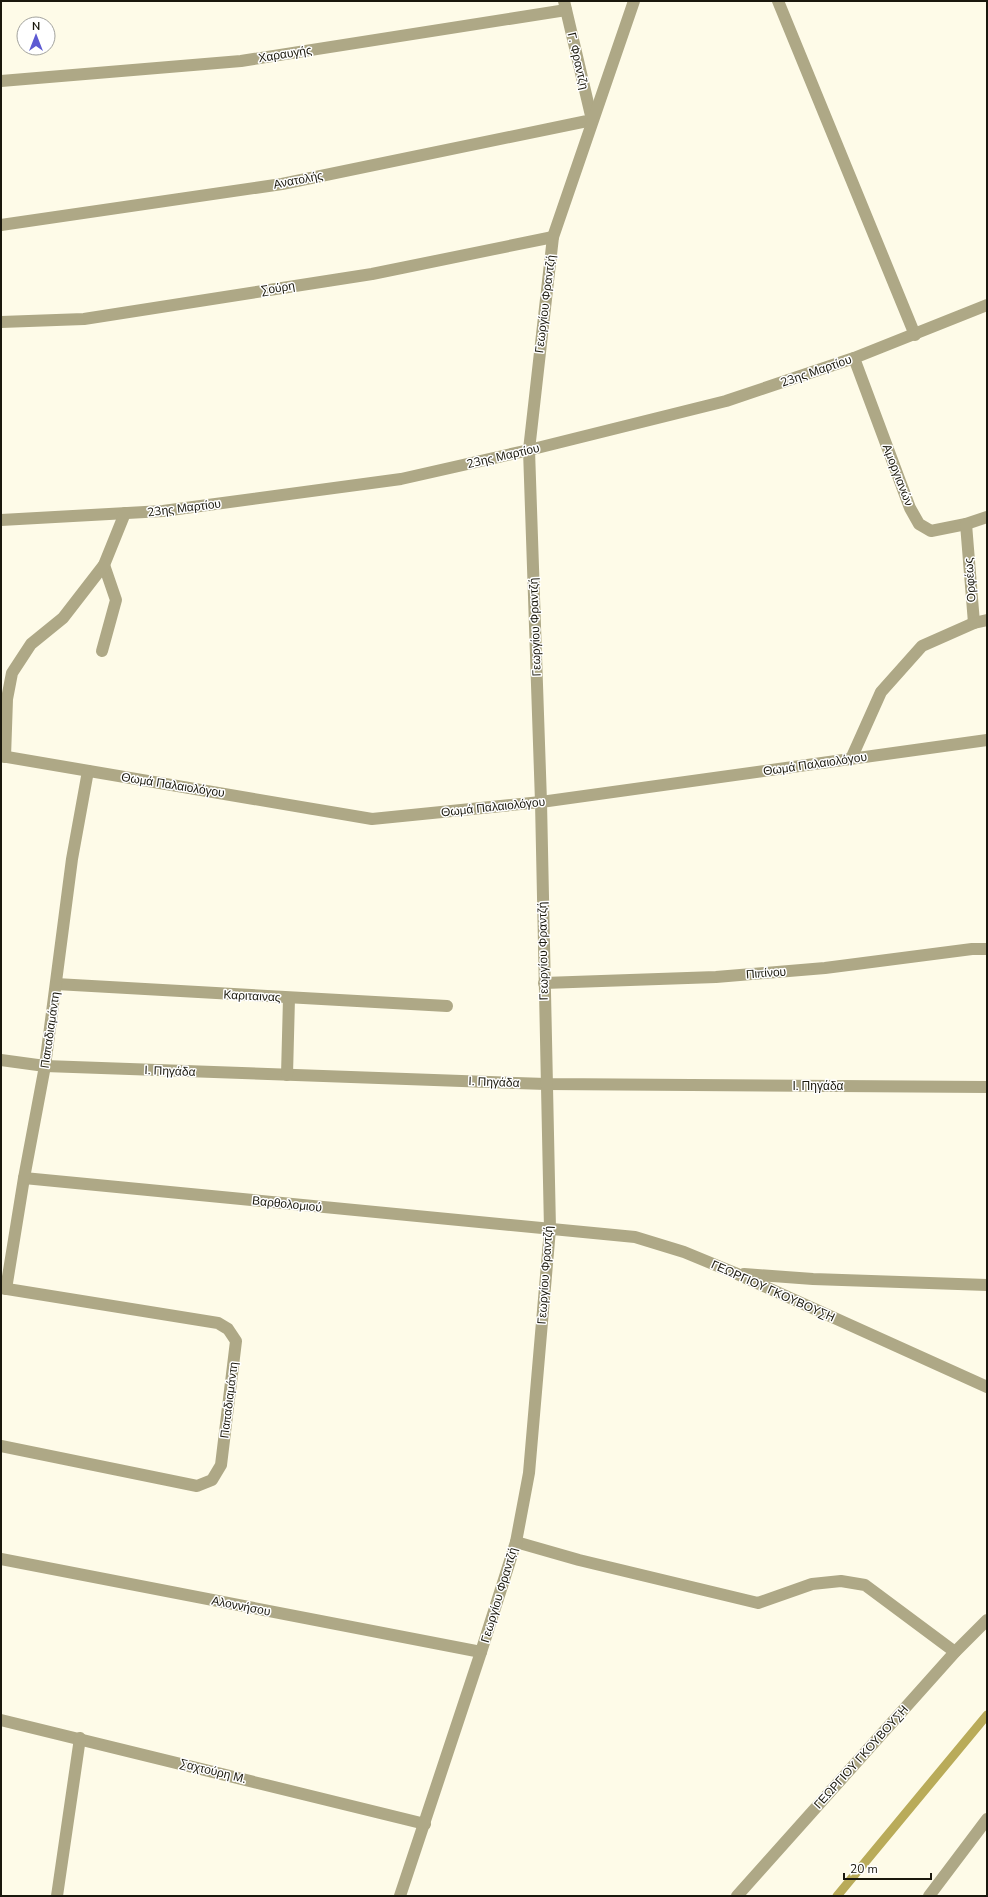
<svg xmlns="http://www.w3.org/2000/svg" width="988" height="1897" font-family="'Nunito Sans',sans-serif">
<rect width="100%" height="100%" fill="#fefbe8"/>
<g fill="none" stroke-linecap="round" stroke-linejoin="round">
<path stroke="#b9ab59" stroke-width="9" d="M837,1896L987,1715"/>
<g stroke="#aea886" stroke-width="12">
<path d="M778,1L915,335"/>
<path d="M1,81L241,61L566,10"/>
<path d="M1,225L282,184L592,120L564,1"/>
<path d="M1,322L84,319L372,274L553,237"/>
<path d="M854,358L910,508L919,524L931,531L966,524L987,517"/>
<path d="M1,520L163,511L401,479L529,450L726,401L854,358L987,305"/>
<path d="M966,524L974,623L987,620"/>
<path d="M102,651L116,600L104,565"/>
<path d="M1,756L372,819L541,802L987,740"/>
<path d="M5,757L7,699L12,673L31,644L63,618L104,565L125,513"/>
<path d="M851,759L881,692L922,646L974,623"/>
<path d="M544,983L716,977L825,968L972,949H987"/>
<path d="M56,984L447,1006"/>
<path d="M1,1060L45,1066L546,1084L987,1087"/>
<path d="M287,1075L289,998"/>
<path d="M24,1178L635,1237L684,1252L735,1273L987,1387"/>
<path d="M744,1274L813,1279L987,1285"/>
<path d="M1,1288L218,1323L228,1329L236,1341L221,1465L212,1480L197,1486L1,1446"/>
<path d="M6,1289L24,1178L45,1066L72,859L88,771"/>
<path d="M516,1542L579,1560L758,1603L812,1584L841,1581L865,1585L955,1652"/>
<path d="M1,1559L481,1652"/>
<path d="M1,1720L425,1824"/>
<path d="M57,1896L80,1738"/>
<path d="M400,1896L481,1652L516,1542L529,1473L550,1229L541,802L529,450L553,237L634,1"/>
<path d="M737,1896L955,1652L987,1620"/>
<path d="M929,1896L987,1819"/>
</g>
</g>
<g text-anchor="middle" stroke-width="3" stroke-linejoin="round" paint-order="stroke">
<g font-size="12" fill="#1a180d" stroke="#fff">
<text transform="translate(285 54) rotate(-9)" y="4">Χαραυγής</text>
<text transform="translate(578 61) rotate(77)" y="4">Γ. Φραντζη</text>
<text transform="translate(298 180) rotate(-11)" y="4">Ανατολής</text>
<text transform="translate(278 288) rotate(-9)" y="4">Σούρη</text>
<text transform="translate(545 304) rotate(-83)" y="4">Γεωργίου Φραντζή</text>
<text transform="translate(816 371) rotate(-19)" y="4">23ης Μαρτίου</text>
<text transform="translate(503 456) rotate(-13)" y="4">23ης Μαρτίου</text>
<text transform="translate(898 475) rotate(69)" y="4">Αμοργιανών</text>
<text transform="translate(184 508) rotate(-7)" y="4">23ης Μαρτίου</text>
<text transform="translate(970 580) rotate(-94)" y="4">Ορφέως</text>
<text transform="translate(535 627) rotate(-92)" y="4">Γεωργίου Φραντζή</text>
<text transform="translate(815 764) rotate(-8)" y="4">Θωμά Παλαιολόγου</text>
<text transform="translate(173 785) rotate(9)" y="4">Θωμά Παλαιολόγου</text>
<text transform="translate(493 807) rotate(-6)" y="4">Θωμά Παλαιολόγου</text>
<text transform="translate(543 951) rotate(-91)" y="4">Γεωργίου Φραντζή</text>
<text transform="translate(766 973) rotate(-4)" y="4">Πιπίνου</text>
<text transform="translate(252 996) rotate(3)" y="4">Καριταινας</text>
<text transform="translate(50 1030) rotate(-82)" y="4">Παπαδιαμάντη</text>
<text transform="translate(170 1071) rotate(2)" y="4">Ι. Πηγάδα</text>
<text transform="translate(494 1082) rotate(2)" y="4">Ι. Πηγάδα</text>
<text x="818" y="1090">Ι. Πηγάδα</text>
<text transform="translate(287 1204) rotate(6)" y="4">Βαρθολομιού</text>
<text transform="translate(545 1275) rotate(-86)" y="4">Γεωργίου Φραντζή</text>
<text transform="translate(773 1291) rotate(24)" y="4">ΓΕΩΡΓΙΟΥ ΓΚΟΥΒΟΥΣΗ</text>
<text transform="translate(229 1400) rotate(-83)" y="4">Παπαδιαμάντη</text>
<text transform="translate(499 1595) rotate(-73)" y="4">Γεωργίου Φραντζή</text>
<text transform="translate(241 1606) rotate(11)" y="4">Αλοννήσου</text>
<text transform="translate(861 1757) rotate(-48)" y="4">ΓΕΩΡΓΙΟΥ ΓΚΟΥΒΟΥΣΗ</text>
<text transform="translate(213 1771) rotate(14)" y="4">Σαχτούρη Μ.</text>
</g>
</g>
<rect width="988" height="1897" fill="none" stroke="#1a180d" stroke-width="4"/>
<g transform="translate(36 36)"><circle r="19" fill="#ffffff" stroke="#a3a39e"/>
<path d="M0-3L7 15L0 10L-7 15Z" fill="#5d5ad2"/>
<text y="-6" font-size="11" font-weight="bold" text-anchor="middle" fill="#1a180d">N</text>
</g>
<path d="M844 1873v6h87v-6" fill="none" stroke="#1a180d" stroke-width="2"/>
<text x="850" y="1873" font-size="12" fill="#1a180d" stroke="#ffffff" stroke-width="3" paint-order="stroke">20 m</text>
</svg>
